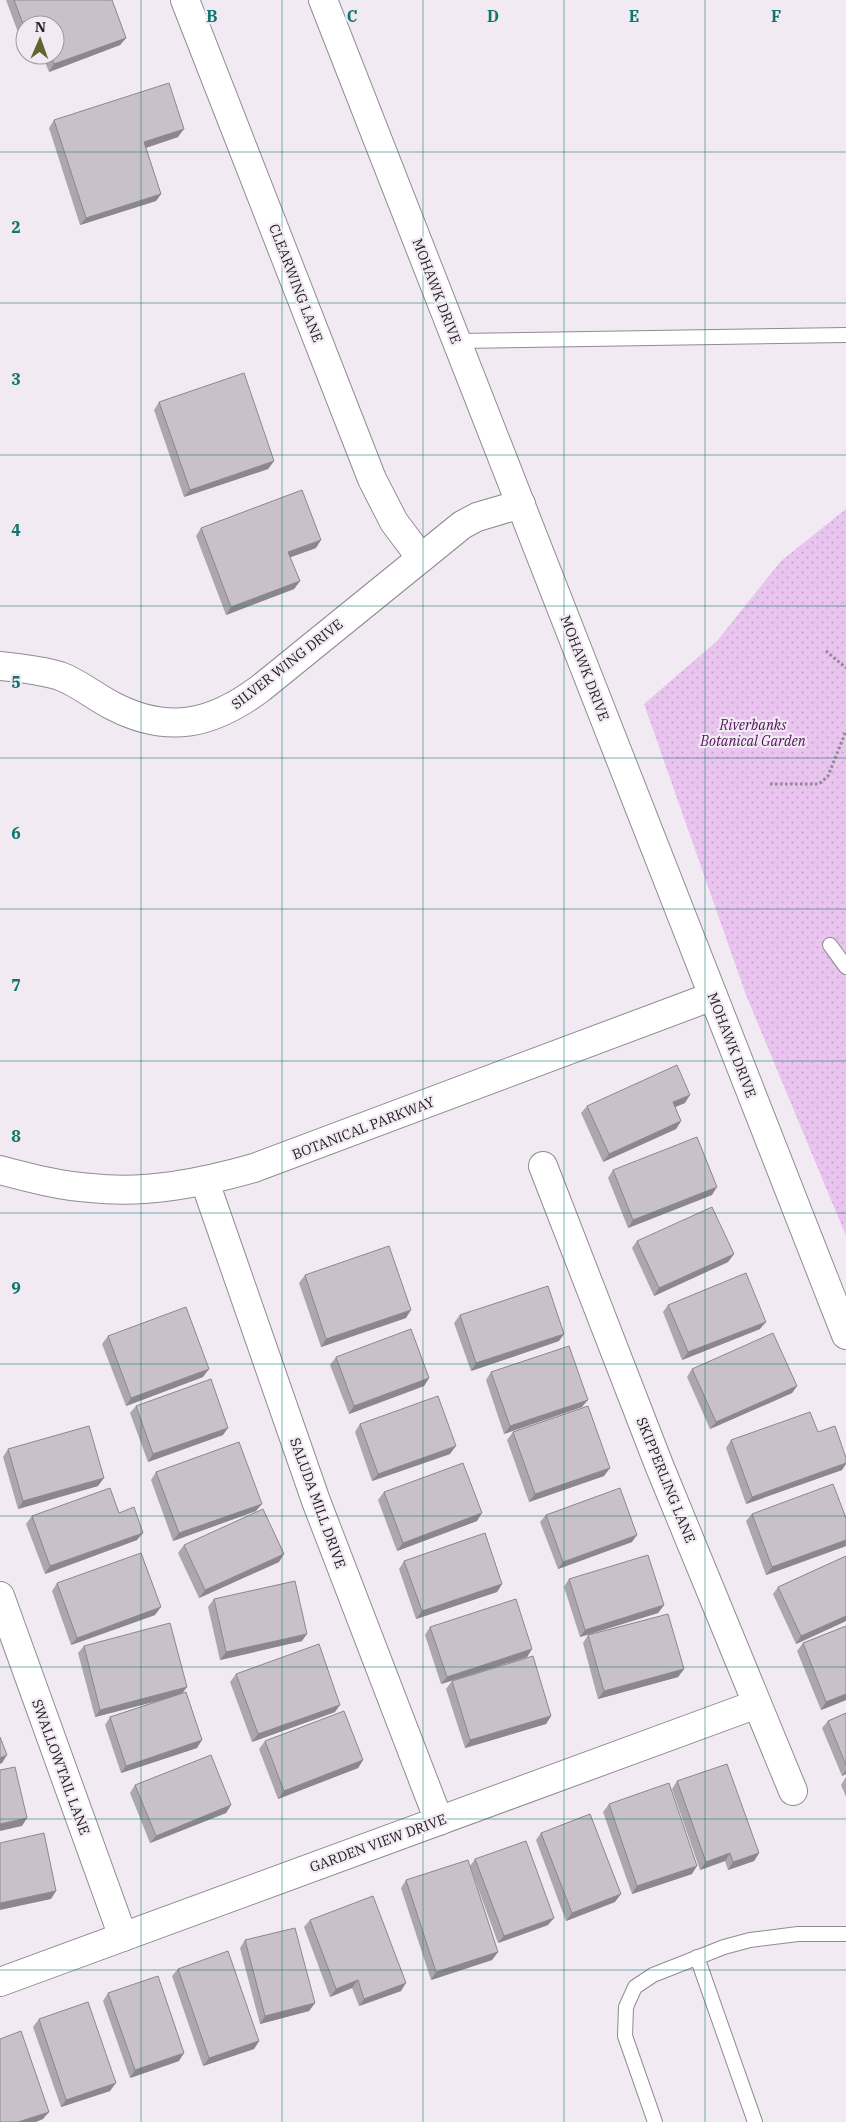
<svg xmlns="http://www.w3.org/2000/svg" width="846" height="2122" font-family="'IBM Plex Serif',serif">
<defs>
<pattern id="park-dots" width="8" height="8" patternUnits="userSpaceOnUse" patternTransform="scale(1.25)"><rect width="8" height="8" fill="#e8c4ef"/><path d="M2 2h.1M6 6h.1" fill="none" stroke="#c7a8cd" stroke-width="1.8" stroke-linecap="round"/></pattern>
</defs>
<rect width="100%" height="100%" fill="#f1eaf2"/>
<path fill="url(#park-dots)" d="M846,509V1236L746,995L644,704L717,641L781,561Z"/>
<g fill="none" stroke-linecap="round" stroke-linejoin="round">
<g stroke="#918b92" stroke-width="16">
<g id="service">
<path d="M457,341L846,335"/>
<path d="M830,945L846,967"/>
<path d="M697,1957L755,2122"/>
<path d="M655,2122L625,2036L626,2007L635,1987L653,1975L724,1947L750,1940L798,1934H846"/>
</g>
</g>
<g stroke="#918b92" stroke-width="30">
<g id="minor">
<path d="M185,0L372,479L394,522L421,558"/>
<path d="M323,0L846,1335"/>
<path d="M0,666C20,668 41,670 60,676C79,683 95,697 113,706C169,735 213,724 261,688L462,525L477,517L521,504"/>
<path d="M543,1166L659,1465L793,1791"/>
<path d="M205,1182L316,1501L439,1821"/>
<path d="M0,1596L123,1937"/>
<path d="M0,1982L757,1704"/>
</g>
</g>
<g stroke="#918b92" stroke-width="30">
<path id="tertiary" d="M0,1170C30,1178 60,1186 91,1188C147,1194 201,1183 254,1168L713,996"/>
</g>
<g stroke="#8e8a8f" stroke-width="3" stroke-dasharray="2.5 2.5" stroke-linecap="butt">
<path d="M826,651L846,668"/>
<path d="M770,784H819L828,776L846,731"/>
</g>
<use href="#service" stroke="#fff" stroke-width="14"/>
<use href="#minor" stroke="#fff" stroke-width="28"/>
<use href="#tertiary" stroke="#fff" stroke-width="28"/>
</g>
<g fill="#aca6ad">
<path d="M6,0H112L126,38L120,45L49,72L42,55H55V25H25V51Z"/>
<path d="M54,120L178,137L146,148L161,194L156,201L80,225L49,128Z"/>
<path d="M159,402L274,461L268,469L184,497L154,410Z"/>
<path d="M201,528L316,548L290,557L300,581L294,589L226,615L196,536Z"/>
<path d="M685,1103L675,1107L681,1121L676,1129L603,1162L581,1113L587,1106Z"/>
<path d="M613,1170L712,1195L628,1228L608,1178Z"/>
<path d="M637,1241L734,1254L728,1262L654,1296L632,1248Z"/>
<path d="M305,1275L406,1318L321,1347L299,1283Z"/>
<path d="M668,1305L760,1329L682,1360L663,1312Z"/>
<path d="M460,1315L559,1341L471,1371L454,1323Z"/>
<path d="M108,1336L203,1377L126,1406L102,1344Z"/>
<path d="M336,1357L429,1378L424,1386L349,1414L330,1365Z"/>
<path d="M692,1369L797,1386L792,1393L710,1429L687,1377Z"/>
<path d="M491,1372L582,1407L504,1434L486,1380Z"/>
<path d="M136,1406L223,1435L148,1462L130,1413Z"/>
<path d="M360,1424L450,1454L372,1481L355,1432Z"/>
<path d="M513,1432L604,1476L529,1502L507,1440Z"/>
<path d="M818,1432L842,1470L746,1504L726,1448L731,1440Z"/>
<path d="M8,1449L98,1486L18,1509L3,1457Z"/>
<path d="M156,1472L256,1511L173,1541L151,1480Z"/>
<path d="M384,1492L477,1521L397,1551L378,1500Z"/>
<path d="M119,1513L137,1540L45,1574L26,1524L32,1516Z"/>
<path d="M752,1514L846,1518V1546L766,1575L746,1521Z"/>
<path d="M546,1515L632,1542L558,1569L540,1522Z"/>
<path d="M184,1545L279,1562L199,1598L178,1553Z"/>
<path d="M846,1556V1621L796,1644L773,1594L778,1587Z"/>
<path d="M404,1561L502,1584L497,1592L416,1619L399,1569Z"/>
<path d="M569,1579L664,1605L658,1613L580,1637L564,1587Z"/>
<path d="M57,1583L155,1615L71,1645L52,1591Z"/>
<path d="M214,1599L302,1641L220,1660L208,1607Z"/>
<path d="M846,1626V1700L821,1710L797,1651L803,1643Z"/>
<path d="M430,1627L532,1649L527,1657L441,1684L425,1635Z"/>
<path d="M588,1635L684,1669L678,1677L598,1699L583,1643Z"/>
<path d="M84,1646L183,1693L197,1748L121,1773L105,1725L110,1717L164,1699L95,1717L78,1653Z"/>
<path d="M236,1674L335,1712L252,1742L230,1682Z"/>
<path d="M452,1681L551,1716L546,1724L465,1748L446,1689Z"/>
<path d="M846,1713V1774L842,1776L822,1728L828,1721Z"/>
<path d="M265,1741L363,1760L358,1768L278,1799L259,1749Z"/>
<path d="M846,1777V1797L841,1785Z"/>
<path d="M677,1781L759,1853L754,1861L728,1870L725,1861L700,1870L672,1789Z"/>
<path d="M135,1785L231,1805L226,1813L150,1843L130,1793Z"/>
<path d="M609,1804L692,1874L632,1894L603,1812Z"/>
<path d="M541,1833L615,1902L566,1921L536,1840Z"/>
<path d="M475,1859L548,1925L498,1943L470,1866Z"/>
<path d="M406,1880L498,1952L492,1960L431,1980L401,1888Z"/>
<path d="M310,1920L401,1991L359,2006L352,1988L330,1997L304,1927Z"/>
<path d="M245,1940L315,2003L309,2011L260,2024L240,1948Z"/>
<path d="M178,1969L259,2041L254,2049L203,2066L172,1976Z"/>
<path d="M108,1993L179,2061L130,2078L103,2001Z"/>
<path d="M39,2019L110,2091L61,2107L33,2027Z"/>
</g>
<g fill="#8c878d">
<path d="M126,38L120,45L49,72L54,64Z"/>
<path d="M184,129L178,137L139,150L144,142Z"/>
<path d="M161,194L156,201L80,225L86,218Z"/>
<path d="M274,461L268,469L184,497L190,490Z"/>
<path d="M321,540L316,548L283,560L288,552Z"/>
<path d="M300,581L294,589L226,615L231,607Z"/>
<path d="M690,1095L685,1103L668,1110L673,1102Z"/>
<path d="M681,1121L676,1129L603,1162L609,1154Z"/>
<path d="M717,1187L712,1195L628,1228L633,1220Z"/>
<path d="M734,1254L728,1262L654,1296L659,1288Z"/>
<path d="M411,1310L406,1318L321,1347L326,1339Z"/>
<path d="M766,1322L760,1329L682,1360L688,1352Z"/>
<path d="M564,1334L559,1341L471,1371L476,1363Z"/>
<path d="M209,1369L203,1377L126,1406L131,1398Z"/>
<path d="M429,1378L424,1386L349,1414L354,1406Z"/>
<path d="M797,1386L792,1393L710,1429L716,1422Z"/>
<path d="M588,1400L582,1407L504,1434L510,1426Z"/>
<path d="M228,1428L223,1435L148,1462L153,1454Z"/>
<path d="M456,1446L450,1454L372,1481L378,1474Z"/>
<path d="M846,1463V1464L842,1470L746,1504L752,1497Z"/>
<path d="M610,1468L604,1476L529,1502L535,1494Z"/>
<path d="M104,1478L98,1486L18,1509L23,1501Z"/>
<path d="M262,1504L256,1511L173,1541L179,1533Z"/>
<path d="M482,1513L477,1521L397,1551L403,1543Z"/>
<path d="M143,1533L137,1540L45,1574L50,1566Z"/>
<path d="M637,1535L632,1542L558,1569L563,1562Z"/>
<path d="M846,1540V1546L766,1575L772,1567Z"/>
<path d="M284,1554L279,1562L199,1598L205,1590Z"/>
<path d="M502,1584L497,1592L416,1619L422,1611Z"/>
<path d="M664,1605L658,1613L580,1637L585,1630Z"/>
<path d="M161,1607L155,1615L71,1645L77,1638Z"/>
<path d="M846,1616V1621L796,1644L801,1636Z"/>
<path d="M307,1634L302,1641L220,1660L226,1652Z"/>
<path d="M532,1649L527,1657L441,1684L447,1677Z"/>
<path d="M684,1669L678,1677L598,1699L604,1691Z"/>
<path d="M187,1687L181,1695L95,1717L100,1710Z"/>
<path d="M846,1694V1700L821,1710L826,1702Z"/>
<path d="M340,1705L335,1712L252,1742L258,1734Z"/>
<path d="M551,1716L546,1724L465,1748L470,1740Z"/>
<path d="M202,1740L197,1748L121,1773L126,1766Z"/>
<path d="M7,1755L2,1763L0,1764V1758Z"/>
<path d="M363,1760L358,1768L278,1799L284,1791Z"/>
<path d="M846,1770V1774L842,1776Z"/>
<path d="M231,1805L226,1813L150,1843L156,1836Z"/>
<path d="M27,1818L22,1826L0,1831V1824Z"/>
<path d="M730,1853L725,1861L700,1870L706,1862Z"/>
<path d="M759,1853L754,1861L728,1870L733,1862Z"/>
<path d="M697,1866L692,1874L632,1894L637,1886Z"/>
<path d="M56,1891L51,1899L0,1910V1903Z"/>
<path d="M621,1894L615,1902L566,1921L572,1913Z"/>
<path d="M554,1918L548,1925L498,1943L504,1936Z"/>
<path d="M498,1952L492,1960L431,1980L436,1972Z"/>
<path d="M358,1980L352,1988L330,1997L336,1989Z"/>
<path d="M406,1983L401,1991L359,2006L364,1999Z"/>
<path d="M315,2003L309,2011L260,2024L265,2016Z"/>
<path d="M259,2041L254,2049L203,2066L209,2058Z"/>
<path d="M184,2053L179,2061L130,2078L135,2070Z"/>
<path d="M116,2083L110,2091L61,2107L66,2100Z"/>
<path d="M49,2112L43,2119L36,2122H18Z"/>
</g>
<g fill="#c8c1c9" stroke="#8c878d">
<path d="M14,0H112L126,38L54,64L51,55H55V25H25V29Z"/>
<path d="M169,83L184,129L144,142L161,194L86,218L54,120Z"/>
<path d="M244,373L274,461L190,490L159,402Z"/>
<path d="M302,490L321,540L288,552L300,581L231,607L201,528Z"/>
<path d="M677,1065L690,1095L673,1102L681,1121L609,1154L587,1106Z"/>
<path d="M697,1137L717,1187L633,1220L613,1170Z"/>
<path d="M712,1207L734,1254L659,1288L637,1241Z"/>
<path d="M389,1246L411,1310L326,1339L305,1275Z"/>
<path d="M746,1273L766,1322L688,1352L668,1305Z"/>
<path d="M548,1286L564,1334L476,1363L460,1315Z"/>
<path d="M186,1307L209,1369L131,1398L108,1336Z"/>
<path d="M411,1329L429,1378L354,1406L336,1357Z"/>
<path d="M773,1333L797,1386L716,1422L692,1369Z"/>
<path d="M569,1346L588,1400L510,1426L491,1372Z"/>
<path d="M211,1379L228,1428L153,1454L136,1406Z"/>
<path d="M438,1396L456,1446L378,1474L360,1424Z"/>
<path d="M588,1406L610,1468L535,1494L513,1432Z"/>
<path d="M810,1412L818,1432L835,1426L846,1458V1463L752,1497L731,1440Z"/>
<path d="M89,1426L104,1478L23,1501L8,1449Z"/>
<path d="M239,1442L262,1504L179,1533L156,1472Z"/>
<path d="M463,1463L482,1513L403,1543L384,1492Z"/>
<path d="M833,1484L846,1518V1540L772,1567L752,1514Z"/>
<path d="M110,1488L119,1513L134,1507L143,1533L50,1566L32,1516Z"/>
<path d="M620,1488L637,1535L563,1562L546,1515Z"/>
<path d="M263,1509L284,1554L205,1590L184,1545Z"/>
<path d="M485,1533L502,1584L422,1611L404,1561Z"/>
<path d="M141,1553L161,1607L77,1638L57,1583Z"/>
<path d="M648,1555L664,1605L585,1630L569,1579Z"/>
<path d="M846,1556V1616L801,1636L778,1587Z"/>
<path d="M295,1581L307,1634L226,1652L214,1599Z"/>
<path d="M516,1599L532,1649L447,1677L430,1627Z"/>
<path d="M668,1614L684,1669L604,1691L588,1635Z"/>
<path d="M170,1623L187,1687L100,1710L84,1646Z"/>
<path d="M846,1626V1694L826,1702L803,1643Z"/>
<path d="M319,1644L340,1705L258,1734L236,1674Z"/>
<path d="M533,1656L551,1716L470,1740L452,1681Z"/>
<path d="M186,1692L202,1740L126,1766L110,1717Z"/>
<path d="M344,1711L363,1760L284,1791L265,1741Z"/>
<path d="M846,1713V1765L828,1721Z"/>
<path d="M0,1737L7,1755L0,1758Z"/>
<path d="M211,1755L231,1805L156,1836L135,1785Z"/>
<path d="M727,1764L759,1853L733,1862L730,1853L706,1862L677,1781Z"/>
<path d="M15,1767L27,1818L0,1824V1770Z"/>
<path d="M669,1783L697,1866L637,1886L609,1804Z"/>
<path d="M590,1814L621,1894L572,1913L541,1833Z"/>
<path d="M44,1833L56,1891L0,1903V1843Z"/>
<path d="M526,1841L554,1918L504,1936L475,1859Z"/>
<path d="M468,1860L498,1952L436,1972L406,1880Z"/>
<path d="M373,1896L406,1983L364,1999L358,1980L336,1989L310,1920Z"/>
<path d="M295,1928L315,2003L265,2016L245,1940Z"/>
<path d="M228,1951L259,2041L209,2058L178,1969Z"/>
<path d="M158,1976L184,2053L135,2070L108,1993Z"/>
<path d="M88,2002L116,2083L66,2100L39,2019Z"/>
<path d="M21,2031L49,2112L18,2122H0V2039Z"/>
</g>
<path fill="none" stroke="#0f766e" stroke-width="1" stroke-opacity="0.55" d="M141,0V2122M282,0V2122M423,0V2122M564,0V2122M705,0V2122M0,152H846M0,303H846M0,455H846M0,606H846M0,758H846M0,909H846M0,1061H846M0,1213H846M0,1364H846M0,1516H846M0,1667H846M0,1819H846M0,1970H846"/>
<g text-anchor="middle" stroke-width="4.5" stroke-linejoin="round" paint-order="stroke">
<g font-size="14" fill="#222023" stroke="#f1eaf2">
<text transform="translate(296 283) rotate(69)" y="5">CLEARWING LANE</text>
<text transform="translate(437 291) rotate(69)" y="5">MOHAWK DRIVE</text>
<text transform="translate(287 664) rotate(-38)" y="5">SILVER WING DRIVE</text>
<text transform="translate(585 668) rotate(69)" y="5">MOHAWK DRIVE</text>
<text transform="translate(732 1045) rotate(69)" y="5">MOHAWK DRIVE</text>
<text transform="translate(363 1128) rotate(-21)" y="5">BOTANICAL PARKWAY</text>
<text transform="translate(666 1480) rotate(68)" y="5">SKIPPERLING LANE</text>
<text transform="translate(318 1503) rotate(70)" y="5">SALUDA MILL DRIVE</text>
<text transform="translate(61 1767) rotate(70)" y="5">SWALLOWTAIL LANE</text>
<text transform="translate(378 1843) rotate(-20)" y="5">GARDEN VIEW DRIVE</text>
</g>
<g font-size="14" font-style="italic" fill="#4f115b" stroke="#f1eaf2">
<text x="753" y="730">Riverbanks<tspan x="753" dy="16">Botanical Garden</tspan></text>
</g>
</g>
<g font-size="16" text-anchor="middle" font-weight="bold" fill="#0f766e" stroke="#f1eaf2" stroke-width="4.5" stroke-linejoin="round" paint-order="stroke">
<text x="212" y="22">B</text>
<text x="352" y="22">C</text>
<text x="493" y="22">D</text>
<text x="634" y="22">E</text>
<text x="776" y="22">F</text>
<text x="16" y="233">2</text>
<text x="16" y="385">3</text>
<text x="16" y="536">4</text>
<text x="16" y="688">5</text>
<text x="16" y="839">6</text>
<text x="16" y="991">7</text>
<text x="16" y="1142">8</text>
<text x="16" y="1294">9</text>
</g>
<g transform="translate(40 40) rotate(2)"><circle r="24" fill="#f1eaf2" stroke="#9e999f"/>
<path d="M0-4L9 19L0 12L-9 19Z" fill="#616330"/>
<text y="-8" font-size="14" font-weight="bold" text-anchor="middle" fill="#222023">N</text>
</g>
</svg>
